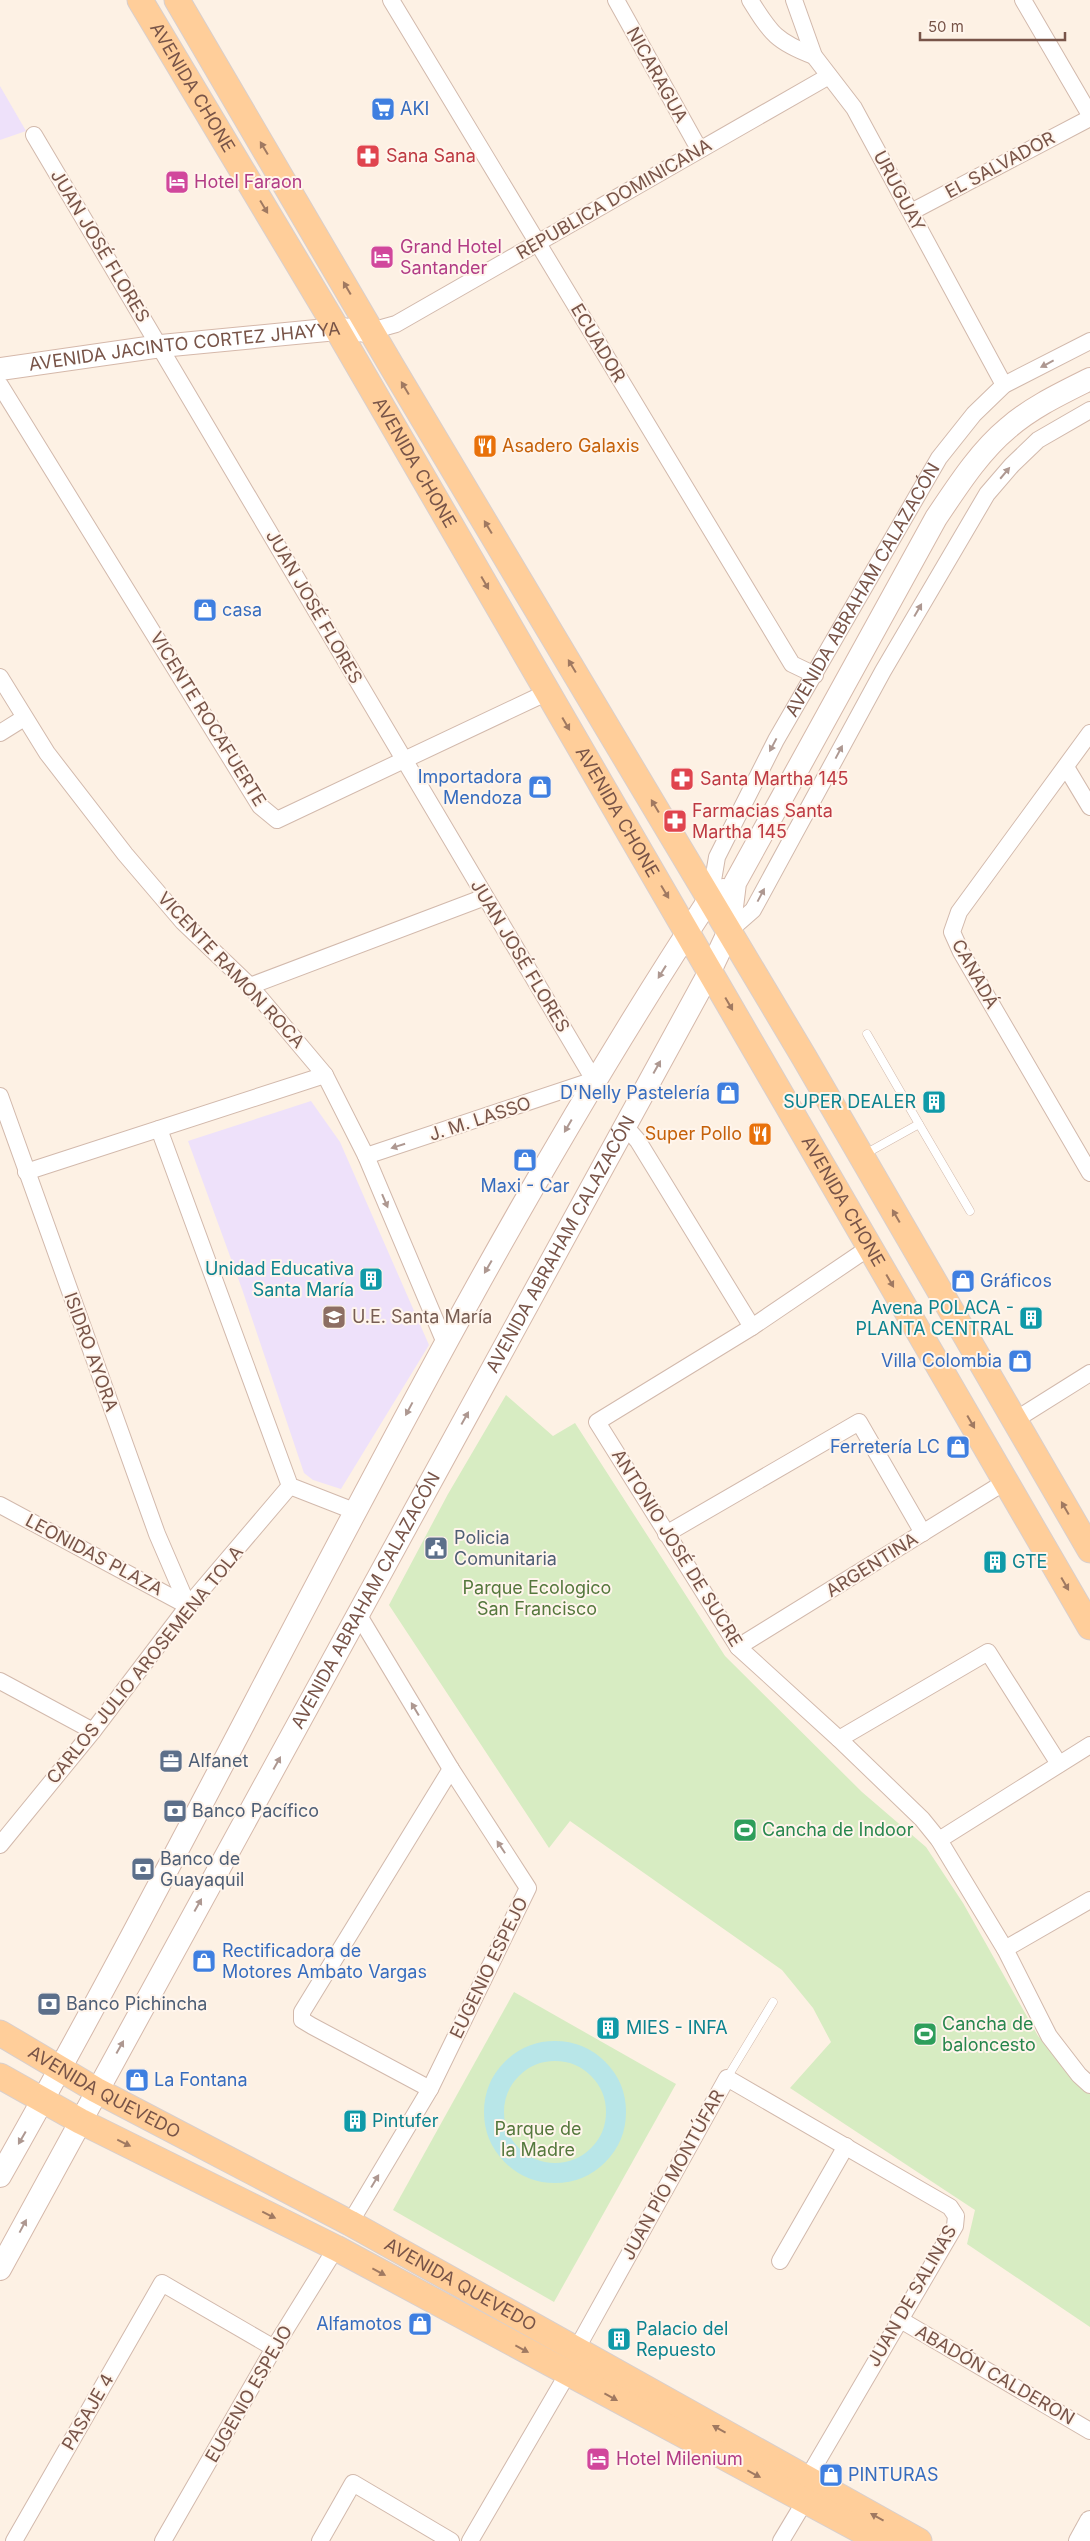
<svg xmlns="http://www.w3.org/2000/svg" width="1090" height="2541" font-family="Inter,sans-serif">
<rect width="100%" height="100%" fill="#fdf1e4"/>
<g fill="#eee1fa">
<path d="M0,86L26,131L0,140Z"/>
<path d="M311,1101L340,1142L429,1345L341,1489L313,1480L304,1473L242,1289L188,1141Z"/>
</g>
<g fill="#d7ecc2">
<path d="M506,1395L553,1436L575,1423L725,1656L862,1792L926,1847L963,1903L1038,2036L1090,2089V2327L967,2244L975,2210L790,2088L831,2042L813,2008L782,1970L570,1821L549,1848L389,1605L448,1494Z"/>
<path d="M514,1992L676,2084L554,2302L393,2210Z"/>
</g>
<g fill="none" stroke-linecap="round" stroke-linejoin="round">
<circle stroke="#b8e6e8" stroke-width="20" cx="555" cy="2112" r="61"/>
<g stroke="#d2b9ac" stroke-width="9">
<g id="service">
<path d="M867,1034L919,1124"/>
<path d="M865,1154L919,1124L970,1211"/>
<path d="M727,2078L773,2002"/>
</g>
</g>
<g stroke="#d2b9ac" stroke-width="18">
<g id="minor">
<path d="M391,0L792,664L815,675"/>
<path d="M616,0L699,149"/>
<path d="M750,0C771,34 777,42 814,56"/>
<path d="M794,0L814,56L854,108L1004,385"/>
<path d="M1023,0L1090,115"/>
<path d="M34,135L594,1080L366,1156"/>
<path d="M911,212L1090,118"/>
<path d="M371,331L396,324L829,76"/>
<path d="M0,385L260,806L277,820L548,692"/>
<path d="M0,677L47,753L125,854L183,922L250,986L325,1075L366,1156L445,1343"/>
<path d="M0,733L24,718"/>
<path d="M1090,733L959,912L952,932L961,952L1090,1173"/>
<path d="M1066,767L1090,807"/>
<path id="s1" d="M710,898L717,857L776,740L939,458L974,414L1004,385L1090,341"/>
<path d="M729,931L753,910L883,671L987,494L1012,465L1038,440L1090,410"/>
<path d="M250,986L485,897"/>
<path d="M0,1096L157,1534L188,1606"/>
<path d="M625,1126L638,1141L752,1327"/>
<path d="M159,1129L290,1486L354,1511"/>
<path d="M26,1172L325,1075"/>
<path d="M870,1247L752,1327L597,1422L738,1647L839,1739L922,1819L939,1840L1005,1949L1049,2036L1079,2075L1090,2085"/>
<path d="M1015,1420L1090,1373"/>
<path d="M0,1505L188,1606"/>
<path d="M666,1534L859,1422L923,1533"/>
<path d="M738,1647L1005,1482"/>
<path d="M0,1681L93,1731"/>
<path d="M839,1739L988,1652L1059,1764"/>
<path d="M939,1840L1090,1745"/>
<path d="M0,1845L93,1731L188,1606L290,1486"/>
<path d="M1005,1949L1090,1900"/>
<path d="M430,2089L312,2026L302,2020V2012L451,1769"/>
<path d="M350,2223L430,2089L528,1888L451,1769L358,1614"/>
<path d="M780,2261L846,2146"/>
<path d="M899,2319L1090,2431"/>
<path d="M576,2350L727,2078L950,2207L956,2216L955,2226L807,2479"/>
<path d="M14,2541L162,2283L274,2348"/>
<path d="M163,2541L274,2348L336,2248"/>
<path d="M320,2541L353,2483L451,2541"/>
<path d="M470,2541L568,2373"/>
<path d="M781,2541L805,2501"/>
</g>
</g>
<g stroke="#d2b9ac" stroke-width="22">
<path id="tertiary" d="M1079,2541L1090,2521"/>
</g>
<g stroke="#d5b8aa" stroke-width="24">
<g id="secondary">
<path id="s2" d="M0,369L161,346L337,329L371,331"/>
<path d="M0,2176C241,1752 442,1306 710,898L723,890"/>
<path id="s3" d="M0,2269L710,971L729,931L735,883L936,518C957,487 979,452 1008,428C1032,407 1062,393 1090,379"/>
</g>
</g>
<g stroke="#d9cfcc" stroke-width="27">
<g id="primary">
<path id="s4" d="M140,0L337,329L1090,1627"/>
<path d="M177,0L391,365L804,1057L1090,1550"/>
<path id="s5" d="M0,2033L96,2090L350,2223L919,2541"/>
<path d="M0,2076L80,2121L336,2248L880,2541"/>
</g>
</g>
<use href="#service" stroke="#fff" stroke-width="8"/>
<use href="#minor" stroke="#fff" stroke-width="16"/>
<use href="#tertiary" stroke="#fff" stroke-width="20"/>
<use href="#secondary" stroke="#fff" stroke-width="22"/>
<use href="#primary" stroke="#ffce9a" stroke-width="25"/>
</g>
<defs><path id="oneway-solid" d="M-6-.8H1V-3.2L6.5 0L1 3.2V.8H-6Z" transform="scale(1.25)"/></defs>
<g fill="#a07961">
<use href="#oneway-solid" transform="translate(264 148) rotate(-121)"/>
<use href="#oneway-solid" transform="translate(264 207) rotate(59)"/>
<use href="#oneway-solid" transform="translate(347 288) rotate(-120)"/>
<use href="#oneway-solid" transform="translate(405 388) rotate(-121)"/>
<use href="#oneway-solid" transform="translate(488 527) rotate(-121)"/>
<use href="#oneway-solid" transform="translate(485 583) rotate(60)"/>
<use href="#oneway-solid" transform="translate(572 666) rotate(-121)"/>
<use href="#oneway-solid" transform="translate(566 724) rotate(60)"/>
<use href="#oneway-solid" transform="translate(655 806) rotate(-121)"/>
<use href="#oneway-solid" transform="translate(665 892) rotate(59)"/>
<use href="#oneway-solid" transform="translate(729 1004) rotate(60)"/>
<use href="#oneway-solid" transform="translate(896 1216) rotate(-120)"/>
<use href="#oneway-solid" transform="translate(890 1281) rotate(60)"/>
<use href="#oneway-solid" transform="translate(971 1422) rotate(60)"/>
<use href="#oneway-solid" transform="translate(1065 1508) rotate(-120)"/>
<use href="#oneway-solid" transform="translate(1065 1584) rotate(60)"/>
<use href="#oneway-solid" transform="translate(124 2143) rotate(26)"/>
<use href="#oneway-solid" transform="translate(269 2215) rotate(26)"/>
<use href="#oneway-solid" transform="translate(379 2272) rotate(28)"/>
<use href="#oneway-solid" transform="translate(522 2349) rotate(28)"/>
<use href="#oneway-solid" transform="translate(611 2397) rotate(29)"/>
<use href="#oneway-solid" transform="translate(719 2429) rotate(-151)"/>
<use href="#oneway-solid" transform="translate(754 2474) rotate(28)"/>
<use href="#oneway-solid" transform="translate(877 2517) rotate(-151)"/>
</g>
<g fill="#ae9891">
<use href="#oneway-solid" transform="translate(1047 364) rotate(152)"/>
<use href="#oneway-solid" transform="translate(1005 473) rotate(-50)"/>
<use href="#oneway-solid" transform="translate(918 610) rotate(-60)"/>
<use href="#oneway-solid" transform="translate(773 745) rotate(118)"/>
<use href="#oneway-solid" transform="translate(839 752) rotate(-62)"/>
<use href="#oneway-solid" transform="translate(761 895) rotate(-62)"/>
<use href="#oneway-solid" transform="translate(662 972) rotate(122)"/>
<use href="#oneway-solid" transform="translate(657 1067) rotate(-61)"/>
<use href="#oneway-solid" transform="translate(568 1126) rotate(120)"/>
<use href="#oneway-solid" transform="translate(398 1146) rotate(162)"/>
<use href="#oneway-solid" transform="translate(385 1201) rotate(67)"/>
<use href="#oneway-solid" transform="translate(488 1267) rotate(120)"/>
<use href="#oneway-solid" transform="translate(409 1409) rotate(118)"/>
<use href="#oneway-solid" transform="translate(465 1418) rotate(-61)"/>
<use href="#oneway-solid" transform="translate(415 1709) rotate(-121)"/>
<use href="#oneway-solid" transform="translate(277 1763) rotate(-61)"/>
<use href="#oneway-solid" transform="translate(501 1847) rotate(-123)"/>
<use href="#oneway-solid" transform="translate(198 1905) rotate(-61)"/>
<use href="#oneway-solid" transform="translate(120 2047) rotate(-61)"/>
<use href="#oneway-solid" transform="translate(22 2138) rotate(120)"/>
<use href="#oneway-solid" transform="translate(375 2181) rotate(-59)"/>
<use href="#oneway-solid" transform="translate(23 2226) rotate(-62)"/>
</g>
<defs>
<g id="supermarket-square" transform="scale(1.25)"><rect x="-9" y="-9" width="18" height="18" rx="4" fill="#3f7fe0" stroke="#fff5ec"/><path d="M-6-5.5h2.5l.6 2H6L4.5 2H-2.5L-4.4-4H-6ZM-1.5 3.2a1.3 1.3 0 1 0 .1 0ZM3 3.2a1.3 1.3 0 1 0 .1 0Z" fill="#fff"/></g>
<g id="pharmacy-square" transform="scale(1.25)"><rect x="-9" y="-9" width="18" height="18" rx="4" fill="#e0444e" stroke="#fff5ec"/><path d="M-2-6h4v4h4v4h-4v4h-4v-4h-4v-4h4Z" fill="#fff"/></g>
<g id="hotel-square" transform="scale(1.25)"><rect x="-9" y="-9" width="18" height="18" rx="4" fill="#d1479c" stroke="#fff5ec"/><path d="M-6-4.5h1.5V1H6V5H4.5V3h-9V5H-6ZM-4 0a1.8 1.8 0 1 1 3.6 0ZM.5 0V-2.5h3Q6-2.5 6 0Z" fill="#fff"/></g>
<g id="restaurant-square" transform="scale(1.25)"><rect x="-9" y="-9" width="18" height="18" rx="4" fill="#e8710a" stroke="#fff5ec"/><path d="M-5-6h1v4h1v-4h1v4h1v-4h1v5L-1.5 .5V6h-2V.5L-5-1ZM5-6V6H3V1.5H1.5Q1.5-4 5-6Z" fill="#fff"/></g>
<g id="shop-square" transform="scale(1.25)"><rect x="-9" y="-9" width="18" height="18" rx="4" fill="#3f7fe0" stroke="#fff5ec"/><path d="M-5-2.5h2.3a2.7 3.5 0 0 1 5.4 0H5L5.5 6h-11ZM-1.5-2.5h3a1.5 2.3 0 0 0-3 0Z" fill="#fff"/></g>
<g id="building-square" transform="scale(1.25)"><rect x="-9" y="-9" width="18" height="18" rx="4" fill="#0f9aa8" stroke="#fff5ec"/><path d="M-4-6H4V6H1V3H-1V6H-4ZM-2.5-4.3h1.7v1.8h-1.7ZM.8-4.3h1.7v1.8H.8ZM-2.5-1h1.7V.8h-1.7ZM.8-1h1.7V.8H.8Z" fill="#fff"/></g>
<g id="school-square" transform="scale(1.25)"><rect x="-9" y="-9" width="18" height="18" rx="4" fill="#8d6e63" stroke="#fff5ec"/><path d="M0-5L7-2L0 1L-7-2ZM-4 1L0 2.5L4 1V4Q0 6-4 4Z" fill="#fff"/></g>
<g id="civic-square" transform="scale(1.25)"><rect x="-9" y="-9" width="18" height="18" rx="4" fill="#5c6f8a" stroke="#fff5ec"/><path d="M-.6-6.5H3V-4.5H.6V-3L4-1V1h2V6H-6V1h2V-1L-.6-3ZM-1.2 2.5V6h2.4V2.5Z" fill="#fff"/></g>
<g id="office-square" transform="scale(1.25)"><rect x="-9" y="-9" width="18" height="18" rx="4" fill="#5c6f8a" stroke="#fff5ec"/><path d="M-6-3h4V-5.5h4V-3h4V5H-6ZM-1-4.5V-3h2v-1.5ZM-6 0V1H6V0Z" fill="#fff"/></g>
<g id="bank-square" transform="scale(1.25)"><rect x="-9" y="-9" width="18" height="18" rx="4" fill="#5c6f8a" stroke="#fff5ec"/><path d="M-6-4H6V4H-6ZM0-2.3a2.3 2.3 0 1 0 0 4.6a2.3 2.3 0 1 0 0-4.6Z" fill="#fff"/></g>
<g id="stadium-square" transform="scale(1.25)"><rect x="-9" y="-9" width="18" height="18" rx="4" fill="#2e9e5b" stroke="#fff5ec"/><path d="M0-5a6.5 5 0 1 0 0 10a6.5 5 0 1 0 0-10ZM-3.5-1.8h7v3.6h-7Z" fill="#fff"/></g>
</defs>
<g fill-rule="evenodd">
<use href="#supermarket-square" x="383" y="109"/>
<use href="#pharmacy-square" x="368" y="156"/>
<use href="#hotel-square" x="177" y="182"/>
<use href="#hotel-square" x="382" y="257"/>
<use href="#restaurant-square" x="485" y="446"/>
<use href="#shop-square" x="205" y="610"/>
<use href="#pharmacy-square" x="682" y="779"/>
<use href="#shop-square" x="540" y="787"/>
<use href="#pharmacy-square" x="675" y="821"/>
<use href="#shop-square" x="728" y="1093"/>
<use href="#building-square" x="934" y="1102"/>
<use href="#restaurant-square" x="760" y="1134"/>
<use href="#shop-square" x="525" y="1160"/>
<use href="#building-square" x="371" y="1279"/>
<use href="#shop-square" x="963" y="1281"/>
<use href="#school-square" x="334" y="1317"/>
<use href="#building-square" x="1031" y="1318"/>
<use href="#shop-square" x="1020" y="1361"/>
<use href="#shop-square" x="958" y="1447"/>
<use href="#civic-square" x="436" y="1548"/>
<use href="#building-square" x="995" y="1562"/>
<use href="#office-square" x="171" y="1761"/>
<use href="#bank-square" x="175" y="1811"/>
<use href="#stadium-square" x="745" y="1830"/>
<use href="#bank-square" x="143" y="1869"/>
<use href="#shop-square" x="204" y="1961"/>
<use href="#bank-square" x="49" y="2004"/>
<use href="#building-square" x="608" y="2028"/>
<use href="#stadium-square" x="925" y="2034"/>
<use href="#shop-square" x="137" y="2080"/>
<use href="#building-square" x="355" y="2121"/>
<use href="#shop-square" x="420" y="2324"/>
<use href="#building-square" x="619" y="2339"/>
<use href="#hotel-square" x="598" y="2459"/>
<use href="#shop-square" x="831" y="2475"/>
</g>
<g text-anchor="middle" stroke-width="4" stroke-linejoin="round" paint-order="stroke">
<g font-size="18" fill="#785448" stroke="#fff5ec">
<text transform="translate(657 75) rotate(61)" y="6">NICARAGUA</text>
<text dy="6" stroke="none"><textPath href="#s4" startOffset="102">AVENIDA CHONE</textPath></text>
<text transform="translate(1000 165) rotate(-28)" y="6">EL SALVADOR</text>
<text transform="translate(899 191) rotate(62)" y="6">URUGUAY</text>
<text transform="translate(614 199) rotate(-30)" y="6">REPUBLICA DOMINICANA</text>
<text transform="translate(100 246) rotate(59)" y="6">JUAN JOSÉ FLORES</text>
<text transform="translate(598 343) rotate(59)" y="6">ECUADOR</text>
<text dy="6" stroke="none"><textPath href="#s2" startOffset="186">AVENIDA JACINTO CORTEZ JHAYYA</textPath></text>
<text dy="6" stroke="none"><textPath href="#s4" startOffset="538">AVENIDA CHONE</textPath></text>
<text dy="6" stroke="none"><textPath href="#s1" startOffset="346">AVENIDA ABRAHAM CALAZACÓN</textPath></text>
<text transform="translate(314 607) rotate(60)" y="6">JUAN JOSÉ FLORES</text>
<text transform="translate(208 719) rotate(58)" y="6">VICENTE ROCAFUERTE</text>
<text dy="6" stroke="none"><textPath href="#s4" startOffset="942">AVENIDA CHONE</textPath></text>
<text transform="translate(520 956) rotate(59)" y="6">JUAN JOSÉ FLORES</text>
<text transform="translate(231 970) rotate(47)" y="6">VICENTE RAMON ROCA</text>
<text transform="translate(975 974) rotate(61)" y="6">CANADÁ</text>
<text transform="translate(480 1119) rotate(-18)" y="6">J. M. LASSO</text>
<text dy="6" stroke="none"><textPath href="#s4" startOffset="1392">AVENIDA CHONE</textPath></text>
<text dy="6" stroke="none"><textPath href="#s3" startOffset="1168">AVENIDA ABRAHAM CALAZACÓN</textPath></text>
<text transform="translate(91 1352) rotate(70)" y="6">ISIDRO AYORA</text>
<text transform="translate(677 1548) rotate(58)" y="6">ANTONIO JOSÉ DE SUCRE</text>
<text transform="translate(94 1555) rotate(28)" y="6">LEONIDAS PLAZA</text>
<text transform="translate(872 1565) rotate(-32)" y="6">ARGENTINA</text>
<text dy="6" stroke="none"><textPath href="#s3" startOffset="762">AVENIDA ABRAHAM CALAZACÓN</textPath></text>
<text transform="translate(145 1665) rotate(-51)" y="6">CARLOS JULIO AROSEMENA TOLA</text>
<text transform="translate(489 1968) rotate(-64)" y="6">EUGENIO ESPEJO</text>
<text dy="6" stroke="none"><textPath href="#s5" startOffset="120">AVENIDA QUEVEDO</textPath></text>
<text transform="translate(673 2175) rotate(-61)" y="6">JUAN PÍO MONTÚFAR</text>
<text dy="6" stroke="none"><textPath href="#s5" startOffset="525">AVENIDA QUEVEDO</textPath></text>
<text transform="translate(912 2296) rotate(-60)" y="6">JUAN DE SALINAS</text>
<text transform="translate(995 2375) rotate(30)" y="6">ABADÓN CALDERON</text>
<text transform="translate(249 2394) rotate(-60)" y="6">EUGENIO ESPEJO</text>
<text transform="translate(88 2412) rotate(-60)" y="6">PASAJE 4</text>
</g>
<g font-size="18" fill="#366cbe" stroke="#fff5ec" text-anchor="start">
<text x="400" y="115">AKI</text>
<text x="222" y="616">casa</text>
<text x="522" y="783" text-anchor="end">Importadora<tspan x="522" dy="21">Mendoza</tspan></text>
<text x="710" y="1099" text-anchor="end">D'Nelly Pastelería</text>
<text x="525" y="1192" text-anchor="middle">Maxi - Car</text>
<text x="980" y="1287">Gráficos</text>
<text x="1002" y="1367" text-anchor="end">Villa Colombia</text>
<text x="940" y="1453" text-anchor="end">Ferretería LC</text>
<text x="222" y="1957">Rectificadora de<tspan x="222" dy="21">Motores Ambato Vargas</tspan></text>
<text x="154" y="2086">La Fontana</text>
<text x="402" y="2330" text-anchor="end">Alfamotos</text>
<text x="848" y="2481">PINTURAS</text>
</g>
<g font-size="18" fill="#be3a42" stroke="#fff5ec" text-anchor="start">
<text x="386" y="162">Sana Sana</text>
<text x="700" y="785">Santa Martha 145</text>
<text x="692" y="817">Farmacias Santa<tspan x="692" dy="21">Martha 145</tspan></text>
</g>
<g font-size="18" fill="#b23c85" stroke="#fff5ec" text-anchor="start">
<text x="194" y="188">Hotel Faraon</text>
<text x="400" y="253">Grand Hotel<tspan x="400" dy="21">Santander</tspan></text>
<text x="616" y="2465">Hotel Milenium</text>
</g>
<g font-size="18" fill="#c56008" stroke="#fff5ec" text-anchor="start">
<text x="502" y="452">Asadero Galaxis</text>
<text x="742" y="1140" text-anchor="end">Super Pollo</text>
</g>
<g font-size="18" fill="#0d838f" stroke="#fff5ec" text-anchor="start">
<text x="916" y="1108" text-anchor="end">SUPER DEALER</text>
<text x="354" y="1275" text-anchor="end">Unidad Educativa<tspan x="354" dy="21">Santa María</tspan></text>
<text x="1014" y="1314" text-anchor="end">Avena POLACA -<tspan x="1014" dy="21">PLANTA CENTRAL</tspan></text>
<text x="1012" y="1568">GTE</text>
<text x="626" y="2034">MIES - INFA</text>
<text x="372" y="2127">Pintufer</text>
<text x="636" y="2335">Palacio del<tspan x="636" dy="21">Repuesto</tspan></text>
</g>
<g font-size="18" fill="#785e54" stroke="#fff5ec" text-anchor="start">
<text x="352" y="1323">U.E. Santa María</text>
</g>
<g font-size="18" fill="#4e5e75" stroke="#fff5ec" text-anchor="start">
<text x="454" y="1544">Policia<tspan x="454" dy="21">Comunitaria</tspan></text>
<text x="188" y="1767">Alfanet</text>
<text x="192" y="1817">Banco Pacífico</text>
<text x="160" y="1865">Banco de<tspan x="160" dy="21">Guayaquil</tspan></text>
<text x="66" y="2010">Banco Pichincha</text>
</g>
<g font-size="18" fill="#55783d" stroke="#fff5ec">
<text x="537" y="1594">Parque Ecologico<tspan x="537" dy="21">San Francisco</tspan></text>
<text x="538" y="2135">Parque de<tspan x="538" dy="21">la Madre</tspan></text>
</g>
<g font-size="18" fill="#27864d" stroke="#fff5ec" text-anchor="start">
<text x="762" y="1836">Cancha de Indoor</text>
<text x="942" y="2030">Cancha de<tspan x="942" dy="21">baloncesto</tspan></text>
</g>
</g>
<path d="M920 32v8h145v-8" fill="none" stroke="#785448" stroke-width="2.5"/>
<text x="928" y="32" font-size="15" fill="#785448" stroke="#fff5ec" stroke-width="4" paint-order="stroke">50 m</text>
</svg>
